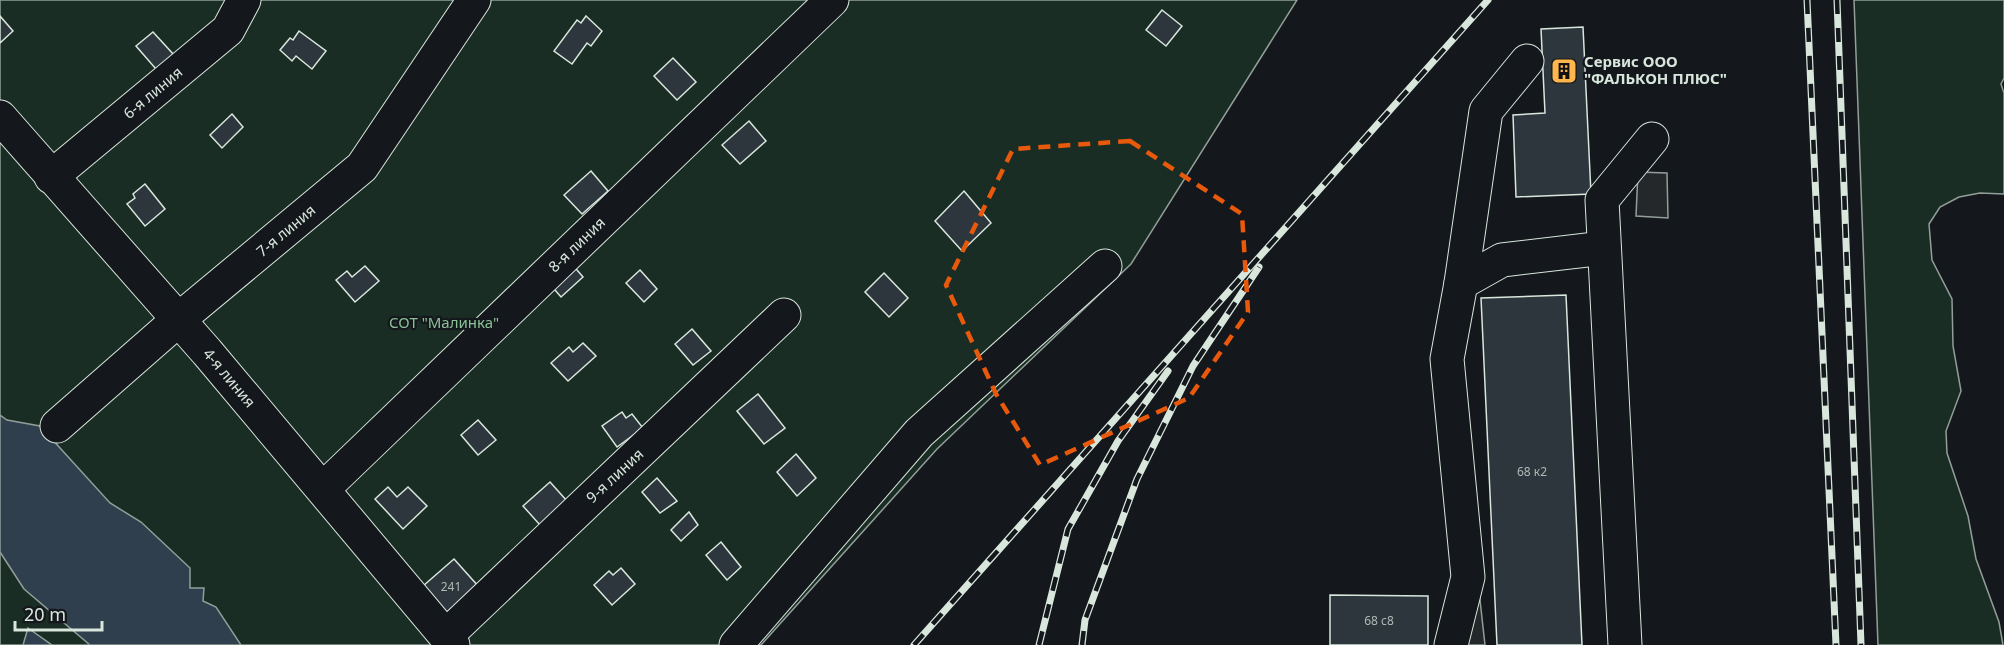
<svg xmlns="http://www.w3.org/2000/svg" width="2004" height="645" font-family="'Noto Sans',sans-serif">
<rect width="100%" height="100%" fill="#14181c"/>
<g fill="#1a2d24" stroke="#939e99" stroke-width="1.5">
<path d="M0,0H1297L1131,264L937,449L761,645H0Z"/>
<path d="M1854,0H2004V78L2001,84L2004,93V194L1980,193L1959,197L1940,207L1929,224L1932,260L1952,299L1953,346L1961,391L1946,431L1947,453L1968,516L1976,559L1999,622L2003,645H1878Z"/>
</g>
<g fill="#24282b" stroke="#939e99" stroke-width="1.5">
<path d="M1638,172L1667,173L1668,218L1636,216Z"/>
<path d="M1480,600L1485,645H1446Z"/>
</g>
<g fill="#2f3f4d" stroke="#939e99" stroke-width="1.5">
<path d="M0,415L7,420L40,426L110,503L141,522L190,568V588H204L203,601L216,607L241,645H90L24,589L0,552Z"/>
<path d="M28,628L52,645H23Z"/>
</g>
<g fill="#2c363c" stroke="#d8e6dc" stroke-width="1.5">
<path d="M1162,10L1182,26L1166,46L1146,30Z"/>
<path d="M0,16L13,31L0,43Z"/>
<path d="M586,16L602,31L591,46L587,43L572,64L554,51L577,20L581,23Z"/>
<path d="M1583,27L1591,194L1516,197L1513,115L1545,113L1541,29Z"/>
<path d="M299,31L326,51L312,69L296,56L292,61L280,50L290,38L293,40Z"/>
<path d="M153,32L174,55L156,69L136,46Z"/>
<path d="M673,58L696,82L677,100L654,76Z"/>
<path d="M232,114L243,127L222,148L210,135Z"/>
<path d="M749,121L766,141L740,164L722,145Z"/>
<path d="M591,171L608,191L582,214L564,195Z"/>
<path d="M145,184L165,209L145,226L127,204L135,198L133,194Z"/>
<path d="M964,191L991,223L962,251L935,221Z"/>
<path d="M571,263L583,277L561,297L549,283Z"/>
<path d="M365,266L379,281L355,302L336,280L347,271L352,277Z"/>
<path d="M640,270L657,289L644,302L626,283Z"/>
<path d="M884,273L908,298L889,317L865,292Z"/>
<path d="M1566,295L1582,645H1497L1481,298Z"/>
<path d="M692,329L711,351L693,365L675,344Z"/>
<path d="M583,343L596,356L568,381L551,363L569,347L573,352Z"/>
<path d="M758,394L785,428L764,444L737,411Z"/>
<path d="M622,412L626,418L632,414L643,428L617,447L602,426Z"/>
<path d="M478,420L496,440L478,455L461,435Z"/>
<path d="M796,454L816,478L797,496L777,472Z"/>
<path d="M657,478L677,501L660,513L642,492Z"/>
<path d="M550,482L567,501L540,525L523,506Z"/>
<path d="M388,487L397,497L408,487L427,506L403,529L375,499Z"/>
<path d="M689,512L698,525L681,541L671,530Z"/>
<path d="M721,542L741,567L727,580L706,555Z"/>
<path d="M454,559L479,587L448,615L423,586Z"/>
<path d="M621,568L635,584L612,605L594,585L609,571L613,575Z"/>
<path d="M1330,595L1428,596V645H1330Z"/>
</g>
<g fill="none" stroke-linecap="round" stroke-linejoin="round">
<g stroke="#d8e6dc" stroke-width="35">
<g id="minor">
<path d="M0,117L207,352L453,645"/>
<path d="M51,177L228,30L244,0"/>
<path d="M1461,283L1486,111L1527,61"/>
<path d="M57,426L178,320L362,167L474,0"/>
<path d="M323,489L832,0"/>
<path d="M446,636L784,315"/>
<path d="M736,645L919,433L1105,266"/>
<path d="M1451,645L1468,577L1447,359L1461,283L1502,260L1604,248"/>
<path d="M1625,645L1602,200L1652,139"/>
</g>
</g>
<use href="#minor" stroke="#14181c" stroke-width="33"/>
<g stroke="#d8e6dc" stroke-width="7">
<g id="rail">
<path d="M1807,0L1836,645"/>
<path d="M1837,0L1861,645"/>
<path d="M914,645L1488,0"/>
<path d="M1039,645L1068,529L1118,441L1168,371"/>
<path d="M1082,645L1085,620L1137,479L1193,366L1259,267"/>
</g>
</g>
<use href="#rail" stroke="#14181c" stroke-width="4.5" stroke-dasharray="14" stroke-linecap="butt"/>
</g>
<path fill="none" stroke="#e8590c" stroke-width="4.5" stroke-dasharray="12 8" stroke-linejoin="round" d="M1130,141L1242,214L1248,312L1189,398L1040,465L996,394L946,285L1013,149Z"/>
<defs>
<g id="building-square" transform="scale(1.35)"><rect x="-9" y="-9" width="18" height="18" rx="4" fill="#ffb74d" stroke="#14181c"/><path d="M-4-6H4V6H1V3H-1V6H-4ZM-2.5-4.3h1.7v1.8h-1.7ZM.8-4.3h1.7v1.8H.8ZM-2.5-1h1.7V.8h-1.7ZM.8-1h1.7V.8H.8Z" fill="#111"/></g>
</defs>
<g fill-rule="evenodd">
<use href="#building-square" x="1564" y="71"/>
</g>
<g text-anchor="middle" stroke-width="4.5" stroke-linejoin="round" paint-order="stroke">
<g font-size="12" fill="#adbab4">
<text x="1532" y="476">68 к2</text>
<text x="451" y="591">241</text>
<text x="1379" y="625">68 с8</text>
</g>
<g font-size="15" font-weight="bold" fill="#d8e6dc" stroke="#14181c" text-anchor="start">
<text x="1584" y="67">Сервис ООО<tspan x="1584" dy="17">"ФАЛЬКОН ПЛЮС"</tspan></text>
</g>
<g font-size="15" fill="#d8e6dc" stroke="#14181c">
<text transform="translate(153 93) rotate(-40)" y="5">6-я линия</text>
<text transform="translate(286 231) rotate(-40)" y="5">7-я линия</text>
<text transform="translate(577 245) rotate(-44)" y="5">8-я линия</text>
<text transform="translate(229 378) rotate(50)" y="5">4-я линия</text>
<text transform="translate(615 476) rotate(-43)" y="5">9-я линия</text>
</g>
<g font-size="15" fill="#8ac095" stroke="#14181c">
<text x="444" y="328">СОТ "Малинка"</text>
</g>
</g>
<path d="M15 621v9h87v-9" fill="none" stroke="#d8e6dc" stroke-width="3"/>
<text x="24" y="621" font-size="18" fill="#d8e6dc" stroke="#14181c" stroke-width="4.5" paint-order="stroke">20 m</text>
</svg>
